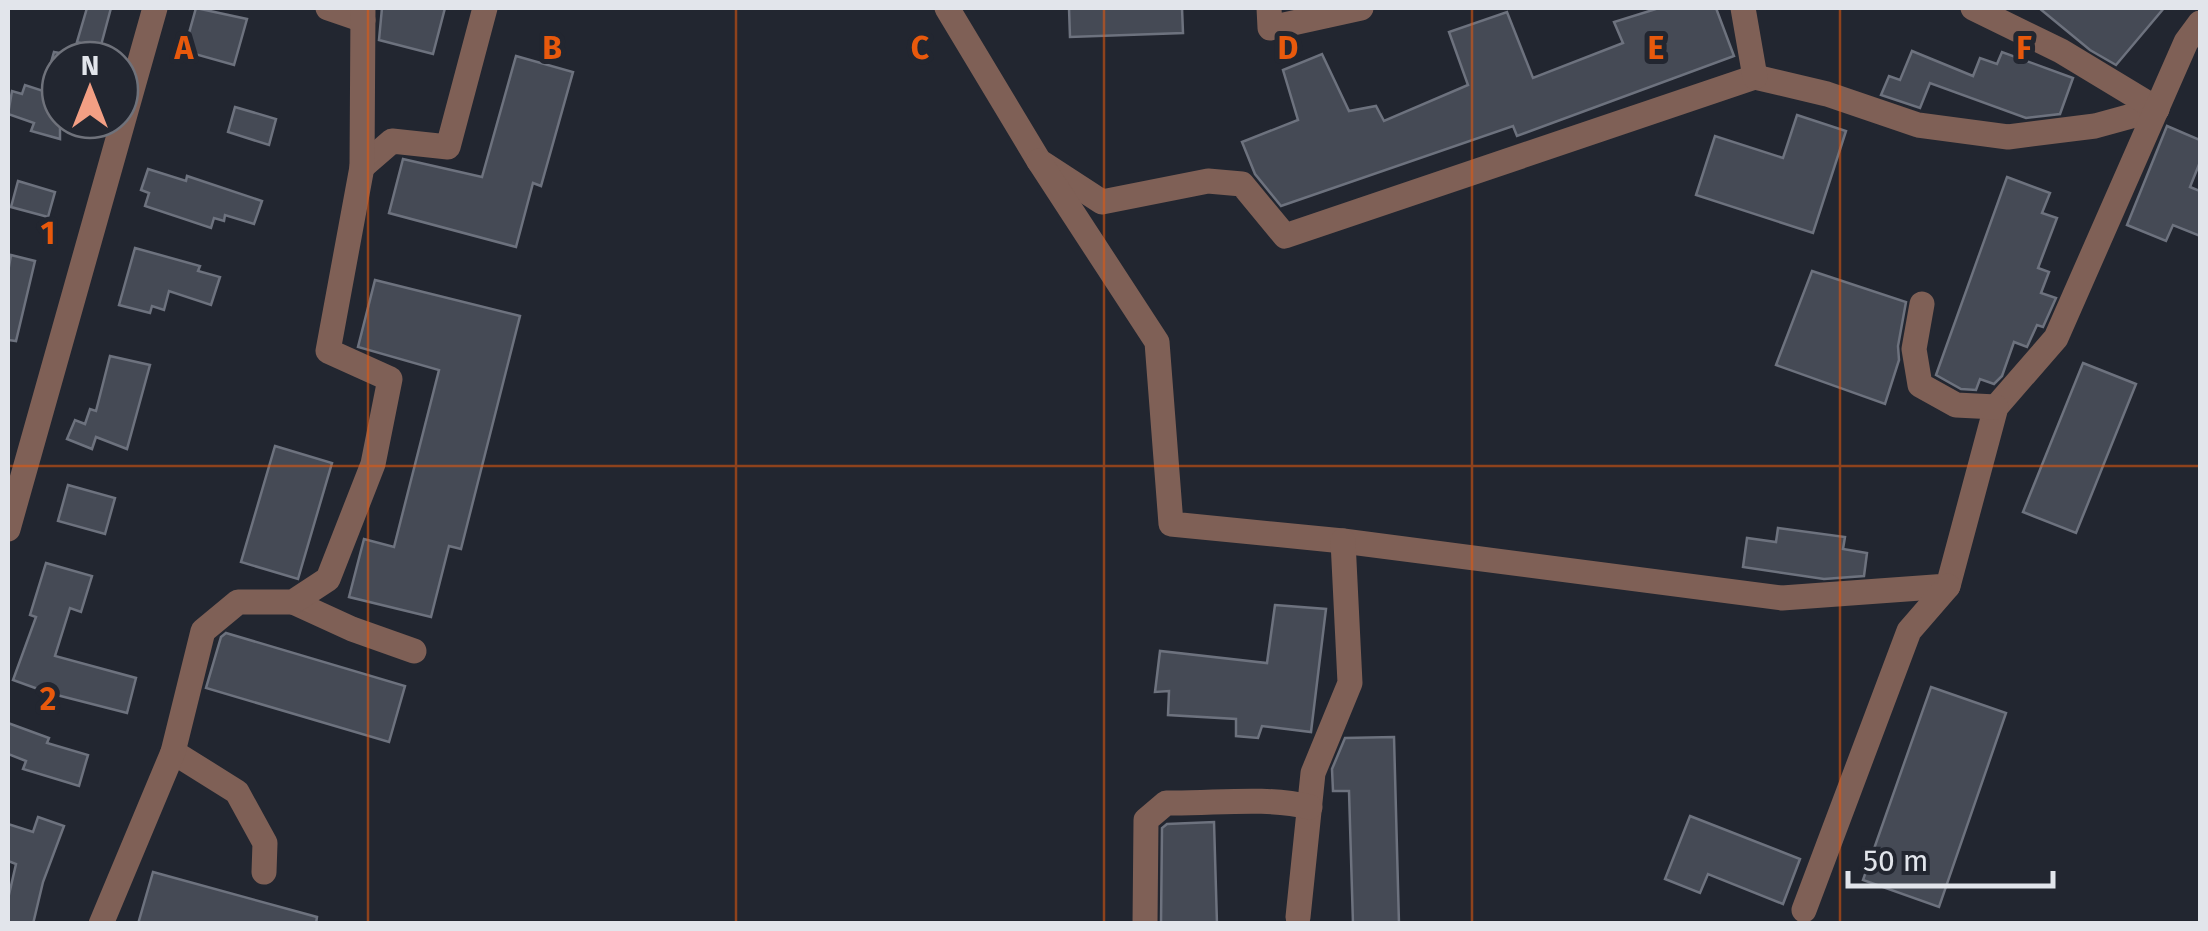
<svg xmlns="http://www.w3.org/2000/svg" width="2208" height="931" font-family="'Fira Sans',sans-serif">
<rect width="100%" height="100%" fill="#222630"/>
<g fill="#454a55" stroke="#6d727e" stroke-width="2.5">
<path d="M87,8H111L100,49L77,42Z"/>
<path d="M196,8L247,19L234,65L184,51Z"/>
<path d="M382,8H445L433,54L379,40Z"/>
<path d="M1069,8H1182L1183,33L1070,37Z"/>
<path d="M1659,8H1716L1734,56L1517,136L1513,126L1281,206L1255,174L1242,142L1298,120L1283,70L1322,54L1349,111L1376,106L1384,121L1468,85L1449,32L1507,12L1533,78L1623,43L1614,22Z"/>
<path d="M2039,8H2164L2116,65L2090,50Z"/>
<path d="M1912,51L1973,76L1980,58L1997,64L2002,52L2073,78L2060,114L2026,118L1930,83L1920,108L1881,95L1889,76L1900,80Z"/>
<path d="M54,52L60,53V139L31,131L34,123L8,114L12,91L22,94L25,85L43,91Z"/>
<path d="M516,56L573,72L541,186L533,183L516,247L389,213L403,159L482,177Z"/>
<path d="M235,107L276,119L269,145L228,132Z"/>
<path d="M1797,115L1846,131L1813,233L1696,195L1715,136L1783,158Z"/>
<path d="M2167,126L2200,140V162L2190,187L2200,191V236L2173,225L2166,241L2127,225Z"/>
<path d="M148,169L186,181L187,176L262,201L254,224L225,215L224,221L214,218L211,228L145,206L149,193L141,190Z"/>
<path d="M2007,177L2050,193L2042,213L2057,218L2038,268L2049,272L2041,293L2056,298L2043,327L2037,325L2027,347L2014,342L2002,376L1994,384L1980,379L1976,390L1961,389L1936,375Z"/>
<path d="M18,181L55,192L48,217L11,207Z"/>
<path d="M135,248L200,266L198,271L220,277L211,305L169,291L164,310L152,306L150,313L119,305Z"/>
<path d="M11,255L35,261L16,341L8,340V272Z"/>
<path d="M1812,271L1906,302L1898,346L1899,360L1885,404L1776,365Z"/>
<path d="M375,280L520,316L461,549L449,546L431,617L349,597L364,539L394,547L439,370L358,347Z"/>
<path d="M110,356L150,365L127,449L96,437L92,449L67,439L75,420L85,424L90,409L96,411Z"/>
<path d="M2083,363L2136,384L2076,533L2023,512Z"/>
<path d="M275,446L332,463L298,579L241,562Z"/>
<path d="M68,485L115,498L105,534L58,521Z"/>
<path d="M1778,528L1845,537L1843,549L1867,553L1864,576L1824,579L1743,567L1747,538L1776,542Z"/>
<path d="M46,563L92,576L81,612L70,608L55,656L136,678L127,713L49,693L13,680L36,617L30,615Z"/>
<path d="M1275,605L1326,609L1311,732L1262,726L1258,738L1236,736V719L1168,715L1169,691L1155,692L1160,651L1267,663Z"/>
<path d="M226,633L405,686L389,742L206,688L221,637Z"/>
<path d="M1931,687L2006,713L1939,907L1863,880Z"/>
<path d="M8,723L49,738L47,743L88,755L79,786L23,769L26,761L8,754Z"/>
<path d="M1394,737L1399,924H1353L1349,791H1333L1332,769L1345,738Z"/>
<path d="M1690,816L1800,859L1783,904L1708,874L1700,893L1665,879Z"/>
<path d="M38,817L64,826L43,882L33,924H8V899L16,864L8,861V824L33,832Z"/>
<path d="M1214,822L1217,924H1161L1162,828L1167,824Z"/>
<path d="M153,872L317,917L316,924H138Z"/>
</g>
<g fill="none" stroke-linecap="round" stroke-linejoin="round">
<g stroke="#7f6056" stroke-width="25">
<path d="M328,8L363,20"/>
<path d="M947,8L1039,161L1102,202L1208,181L1242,184L1285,236L1755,77L1827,94L1918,125L2008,137L2095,126L2157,109"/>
<path d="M1269,8L1270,28L1361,8"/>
<path d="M1743,8L1755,77"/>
<path d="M1973,8L2061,51L2157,109"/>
<path d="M1039,161L1157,342L1171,524L1343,541L1782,598L1948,586L1996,407L2056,338L2186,42L2200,23"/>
<path d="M362,167L392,141L448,147L485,8"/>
<path d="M1922,304L1914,349L1920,385L1956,405L1996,407"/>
<path d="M8,529L155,8"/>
<path d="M293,602L352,629L414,651"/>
<path d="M173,752L237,792L265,843L264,872"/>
<path d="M1804,910L1909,631L1948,586"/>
<path d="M1298,917L1313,773L1350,683L1343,541"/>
<path d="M101,924L173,752L203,631L238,602H293L328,579L373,464L390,379L328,351L362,167L363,8"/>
<path d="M1145,924L1146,820L1166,803C1215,804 1262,796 1310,807"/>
</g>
</g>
<path fill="none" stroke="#e8590c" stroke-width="2.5" stroke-opacity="0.55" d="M368,8V924M736,8V924M1104,8V924M1472,8V924M1840,8V924M8,466H2200"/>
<g font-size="32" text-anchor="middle" font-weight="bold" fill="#e8590c" stroke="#222630" stroke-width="10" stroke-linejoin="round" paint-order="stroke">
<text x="184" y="59">A</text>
<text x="552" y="59">B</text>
<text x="920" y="59">C</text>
<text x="1288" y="59">D</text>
<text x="1656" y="59">E</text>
<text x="2024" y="59">F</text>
<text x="48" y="244">1</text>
<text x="48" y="710">2</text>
</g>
<rect width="2208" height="931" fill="none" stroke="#e2e5eb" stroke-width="20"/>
<g transform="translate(90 90)"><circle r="48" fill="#222630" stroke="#6f727b" stroke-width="2.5"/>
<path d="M0-8L18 38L0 25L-18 38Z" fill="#f39f84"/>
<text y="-15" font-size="28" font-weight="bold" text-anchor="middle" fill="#e2e5eb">N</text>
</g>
<path d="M1848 871v15h205v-15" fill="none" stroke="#e2e5eb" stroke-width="5"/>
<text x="1863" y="871" font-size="30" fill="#e2e5eb" stroke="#222630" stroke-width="8" paint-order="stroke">50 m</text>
</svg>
